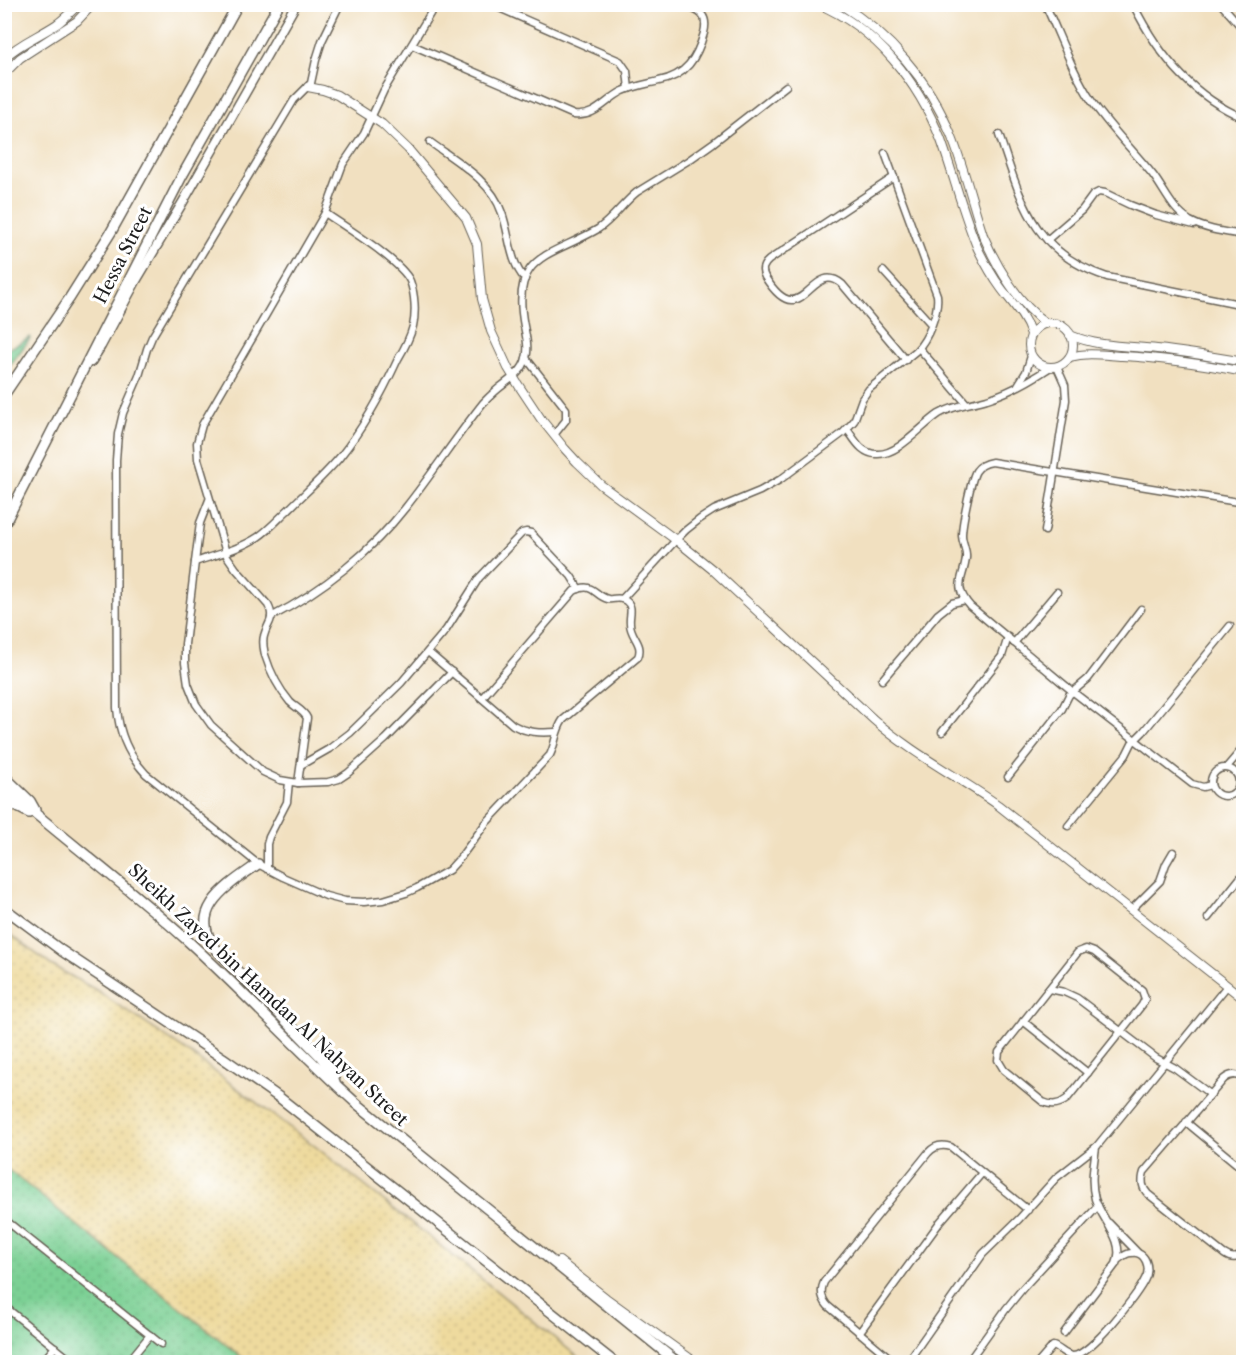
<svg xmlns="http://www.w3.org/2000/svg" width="1248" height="1367" font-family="'Libre Caslon Text',serif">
<defs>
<pattern id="green-dots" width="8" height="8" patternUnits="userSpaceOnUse" patternTransform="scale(1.5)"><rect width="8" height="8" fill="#7bd094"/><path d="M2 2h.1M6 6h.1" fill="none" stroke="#6ab27f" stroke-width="1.8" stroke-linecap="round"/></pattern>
<pattern id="sand-dots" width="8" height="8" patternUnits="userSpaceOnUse" patternTransform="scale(1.5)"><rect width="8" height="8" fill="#eeda9e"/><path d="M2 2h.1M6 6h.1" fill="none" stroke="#ccba88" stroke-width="1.8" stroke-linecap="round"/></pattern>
</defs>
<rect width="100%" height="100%" fill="#fff"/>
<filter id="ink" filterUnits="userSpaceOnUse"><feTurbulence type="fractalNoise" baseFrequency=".0167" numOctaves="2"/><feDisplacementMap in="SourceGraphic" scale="12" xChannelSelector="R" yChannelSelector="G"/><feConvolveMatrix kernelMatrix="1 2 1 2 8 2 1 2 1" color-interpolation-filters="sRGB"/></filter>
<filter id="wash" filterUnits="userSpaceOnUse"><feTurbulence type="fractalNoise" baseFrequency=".008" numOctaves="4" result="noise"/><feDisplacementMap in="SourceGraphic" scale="24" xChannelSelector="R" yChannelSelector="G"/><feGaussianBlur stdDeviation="1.35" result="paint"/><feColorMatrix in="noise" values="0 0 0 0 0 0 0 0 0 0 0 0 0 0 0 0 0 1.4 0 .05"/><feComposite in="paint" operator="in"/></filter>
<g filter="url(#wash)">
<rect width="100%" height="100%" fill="#f1e0c0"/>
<g fill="url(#green-dots)" stroke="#4c7658" stroke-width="1.5">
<path d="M31,337L5,372V351Z"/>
<path d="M5,1167L248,1362H5Z"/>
</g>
<path fill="url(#sand-dots)" stroke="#857b5d" stroke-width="1.5" d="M5,930L51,965L96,990L191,1054L316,1147L462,1263L584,1362H248L5,1167Z"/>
</g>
<g filter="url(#ink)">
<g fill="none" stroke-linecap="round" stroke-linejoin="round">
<g stroke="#676155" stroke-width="9">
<g id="minor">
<path d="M340,4L322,41L316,60L311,83L294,100L152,337L147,349L139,376L123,413L118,434L116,460L117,708C119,734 128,755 146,774L258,864L283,877L326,896L345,901L364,902L383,900L406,893L417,888L449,870L460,858L486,823L550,755C556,743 555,731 563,720L638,657C644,643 630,637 630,623C629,615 634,607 626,601C620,596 614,600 608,599C594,596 594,581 574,591L482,698"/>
<path d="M490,4L620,61L627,71L629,89"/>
<path d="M1045,4C1060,36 1072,71 1091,100C1109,127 1133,150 1153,175C1165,191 1172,210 1190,221C1206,230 1226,232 1244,235"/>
<path d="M1133,4C1157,53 1193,97 1244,118"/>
<path d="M1221,4L1244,30"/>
<path d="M412,45L574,115C595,118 606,99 623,91C635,86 647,84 659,81C686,76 697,58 704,33C709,13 698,11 682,4"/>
<path d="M999,135C1022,202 1032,252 1107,277L1244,305"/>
<path d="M430,142C457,162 491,180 502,213C510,235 509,261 525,279"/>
<path d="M894,177L769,260C763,265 761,270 765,277C803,337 810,258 842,284L906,360"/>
<path d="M1047,240L1082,210L1093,195L1099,192L1105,193L1130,205L1156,215L1194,225"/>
<path d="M883,271L931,324"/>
<path d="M919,348L966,403"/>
<path d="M526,358L566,409V420L554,435"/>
<path d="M1018,385L1026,372L1031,356"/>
<path d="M847,429C855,440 862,455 878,454C899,454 921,426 939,414C954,405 971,404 987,399C1008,393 1031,380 1049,368"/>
<path d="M209,500L200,523L195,562L185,644V663L188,684L196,704L211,725L263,772L280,780L298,783L328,782L339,779L348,773L386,739L452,672"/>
<path d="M1045,531L1066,400L1065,385L1057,367"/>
<path d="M195,562C215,555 240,549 258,537C270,529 279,518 289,509C306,492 324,476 340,457C364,427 382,394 398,359C404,349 410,338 413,326C416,313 415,294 410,281C401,261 345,227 325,213"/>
<path d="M622,599L676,540L686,530L700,519L714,510L760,491L781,479L843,433L854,421L862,399L869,389L916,351C928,339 939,312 937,295L885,153"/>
<path d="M271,617C322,591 371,552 406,507C433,473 456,437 483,403C489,397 496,390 503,385C510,379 518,375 523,366C530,353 527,340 524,326C510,254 550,257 598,229C613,219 623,203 637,192L689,160L713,143L786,86"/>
<path d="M1014,643L1057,592"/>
<path d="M428,652L513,725C528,733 540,733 556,732"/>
<path d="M882,680L938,614L952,603L965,600"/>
<path d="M942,732L1002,656L1008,637"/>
<path d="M301,765L329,749L350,733L401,683L446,630L479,578L522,533L526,532L531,533L571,576L579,589"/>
<path d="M1226,768L1244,747"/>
<circle cx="1225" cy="782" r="14"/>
<path d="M1008,777L1062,709L1069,695L1088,679L1141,609"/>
<path d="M298,783L307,718C303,710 296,708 290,702C279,689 270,671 265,655C264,649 262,643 264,636C267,623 276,620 268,605L236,569L227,556L198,459L197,443L202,425L325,213L343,164L364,133L384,90L436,4"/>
<path d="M1211,785L1203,787L1192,784L1072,691L970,606C952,585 964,579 966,558C967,549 962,543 962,535C962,524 971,479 976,471C980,465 986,463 992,462L1244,503"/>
<path d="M1068,826L1126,755L1132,743L1143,732L1230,626"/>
<path d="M267,869V844L269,837L287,802L289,782"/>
<path d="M1131,910L1160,881L1166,864L1173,852"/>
<path d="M1208,918L1244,873"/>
<path d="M1086,949L1094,952L1142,990L1145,999L1142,1005L1067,1099C1059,1105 1052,1106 1043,1102L1004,1070L998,1060L999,1052L1078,952Z"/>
<path d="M1049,989L1064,992L1077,998L1156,1058L1175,1068L1210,1094"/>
<path d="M1023,1021L1088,1073"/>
<path d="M1244,1078C1237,1074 1230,1074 1224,1079L1144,1172C1141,1181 1142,1188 1148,1194L1224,1254C1231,1259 1237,1259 1244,1254"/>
<path d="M1186,1122L1244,1170"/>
<path d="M1028,1210L951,1147C942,1144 934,1146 928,1153L824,1282C820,1291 821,1298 828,1306L891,1359L901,1361L911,1357L983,1254L1019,1219L1056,1178L1097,1146L1227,986"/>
<path d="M4,1219L161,1344"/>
<path d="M1109,1223L1138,1253"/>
<path d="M4,1306L73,1362"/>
<path d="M859,1333L940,1222L982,1173"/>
<path d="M1064,1333L1116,1264C1126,1241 1102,1220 1095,1199C1090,1181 1094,1164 1096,1147"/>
<path d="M42,1362L55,1347"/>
<path d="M128,1362L150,1335"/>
<path d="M968,1362L1006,1309L1023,1288L1098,1206"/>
<path d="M1039,1362L1053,1346C1060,1348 1065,1356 1073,1356C1090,1355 1138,1295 1145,1279C1151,1269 1146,1250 1131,1253C1127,1253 1123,1256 1119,1259"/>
</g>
</g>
<g stroke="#676155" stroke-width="10">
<g id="tertiary">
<path d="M818,4C877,29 918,82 941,140C954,176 963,214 978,249C985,263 992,276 1001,288C1012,303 1025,316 1031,334"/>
<path d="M840,4C890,35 929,80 951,135C964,167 972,202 983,235C996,265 1019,305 1046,323"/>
<path d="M4,58C20,43 39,36 57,24C65,18 72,11 79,4"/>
<path d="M4,74L20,58L77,21L93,4"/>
<path d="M308,87L323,90L337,95L382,124L408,149L466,218L477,244L482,299L491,331L508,368L519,386L541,419L565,449L577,462L601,485L676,540L713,570L873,719C911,753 957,776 998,805L1244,999"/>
<circle cx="1051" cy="345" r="22"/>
<path d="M1070,335C1098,347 1127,346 1157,349C1186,352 1215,357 1244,362"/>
<path d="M1070,357C1087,352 1104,355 1122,356C1163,358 1203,364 1244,372"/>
<path d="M559,1261L606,1298L695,1362"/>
<path d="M1238,1362L1244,1356"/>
</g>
</g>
<g stroke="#676155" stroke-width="11">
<path id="secondary" d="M91,362L101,346L136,281L183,202L296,4"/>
</g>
<g stroke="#676155" stroke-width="12">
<g id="primary">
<path d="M4,395L69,299L111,232L238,4"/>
<path d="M4,525L182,176L279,4"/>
</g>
</g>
<g stroke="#676155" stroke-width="12">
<g id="trunk">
<path d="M4,776L30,801L35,810"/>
<path d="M4,787C65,840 130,888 189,942C246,994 298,1051 356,1103L677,1362"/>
<path d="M4,800L29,813"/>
<path d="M258,864C230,884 184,910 217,950L321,1057L331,1072L335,1082"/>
<path d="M4,908L62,951L223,1058L280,1098L614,1362"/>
</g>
</g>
<use href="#minor" stroke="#fff" stroke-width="6"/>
<use href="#tertiary" stroke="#fff" stroke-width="8"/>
<use href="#secondary" stroke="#fff" stroke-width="8"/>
<use href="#primary" stroke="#fff" stroke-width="9"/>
<use href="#trunk" stroke="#fff" stroke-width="9"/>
</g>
</g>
<g text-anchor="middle" stroke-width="6" stroke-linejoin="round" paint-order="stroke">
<g font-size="18" fill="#1c1c1c" stroke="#fff">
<text transform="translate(123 255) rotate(-63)" y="6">Hessa Street</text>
<text transform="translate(268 995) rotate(43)" y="6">Sheikh Zayed bin Hamdan Al Nahyan Street</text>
</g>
</g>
<rect width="1248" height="1367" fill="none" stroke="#fff" stroke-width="24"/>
</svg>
